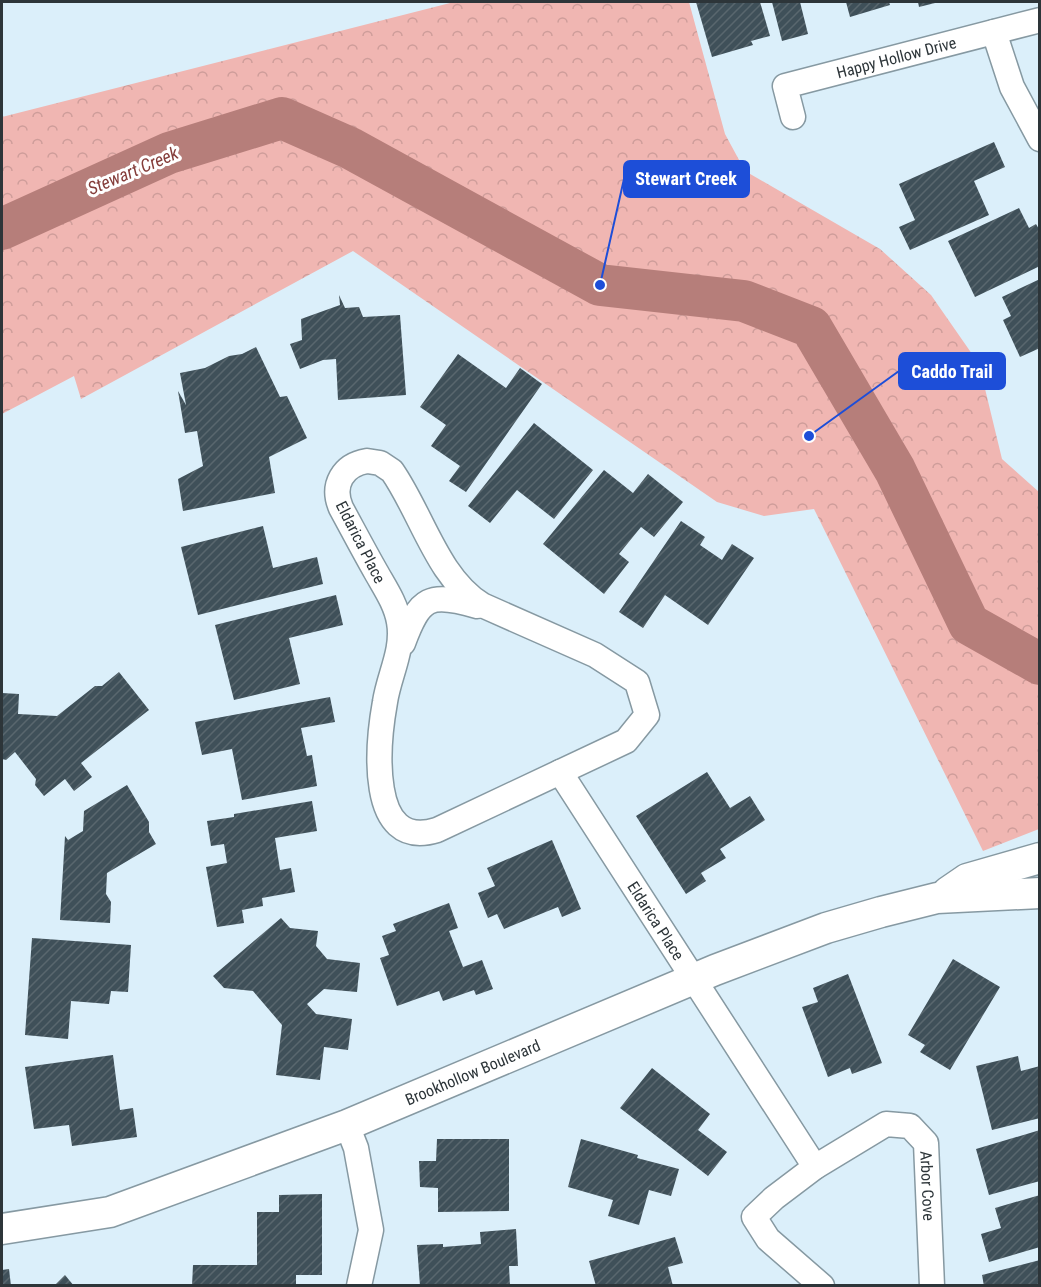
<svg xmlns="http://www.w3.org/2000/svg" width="1041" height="1287" font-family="'Roboto Condensed',sans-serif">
<defs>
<pattern id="forest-crowns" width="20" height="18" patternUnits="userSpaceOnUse" patternTransform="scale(1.5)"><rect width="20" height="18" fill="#f0b6b2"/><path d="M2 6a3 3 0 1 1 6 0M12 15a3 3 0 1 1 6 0" fill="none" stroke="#ce9d9a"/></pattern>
<pattern id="building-hatch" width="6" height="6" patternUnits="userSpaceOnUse" patternTransform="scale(1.5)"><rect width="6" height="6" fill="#3f5059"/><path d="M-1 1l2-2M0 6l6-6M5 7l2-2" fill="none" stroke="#59676e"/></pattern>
</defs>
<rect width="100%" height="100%" fill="#dbeffa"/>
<path fill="url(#forest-crowns)" d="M454,2H689L725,134L745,171L880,249L931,295L979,364L1002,459L1039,492V829L983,851L814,509L764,516L717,502L353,251L81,399L74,376L2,414V117Z"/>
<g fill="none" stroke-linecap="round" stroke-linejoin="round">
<path stroke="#b67e7a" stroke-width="42" d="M2,229L169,153L282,118L350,148L600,285L744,301L811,327L895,470L969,624L1040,664"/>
</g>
<g fill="url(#building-hatch)">
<path d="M696,2H760L770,36L751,41L753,45L712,57Z"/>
<path d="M772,2H800L808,34L782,41Z"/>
<path d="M846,2H889L890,5L850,17Z"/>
<path d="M918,2H939L919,7Z"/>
<path d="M994,142L1005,167L974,181L989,215L910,250L899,227L915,220L899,184Z"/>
<path d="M1019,208L1029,228L1036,224L1040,231V266L975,297L948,241Z"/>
<path d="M1040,279V348L1020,357L1003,320L1011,316L1002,297Z"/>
<path d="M339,295L345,308L359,307L363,317L400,315L406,395L338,400L336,359L323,360L300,369L290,344L302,340L301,319L340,305Z"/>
<path d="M256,347L280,397L287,396L307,438L269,457L275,493L183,511L178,479L203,466L197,431L185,433L178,391L186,405L180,373L205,368L229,356L242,354Z"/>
<path d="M458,354L506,388L520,368L542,384L466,492L449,481L460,466L431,446L446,425L420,407Z"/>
<path d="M534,423L593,470L554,519L517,490L490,523L468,506Z"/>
<path d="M604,470L633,493L648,474L683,502L654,537L641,527L619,554L629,562L604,594L543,544Z"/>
<path d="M681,521L705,537L700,545L722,560L732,544L754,558L708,625L665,595L643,628L619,612Z"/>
<path d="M263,526L273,568L317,557L323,584L198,615L181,547Z"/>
<path d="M336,595L343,625L289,638L300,684L234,700L215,625Z"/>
<path d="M119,672L149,710L81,763L92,777L74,791L65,779L44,796L35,785L36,779L15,752L6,760L2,759V693L19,694L18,714L57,716L95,686H102Z"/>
<path d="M330,697L335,722L301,728L307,756L312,755L317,786L242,800L232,749L202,755L195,722Z"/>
<path d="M707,772L730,808L750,796L765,820L720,849L726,858L701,873L706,881L686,894L636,816Z"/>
<path d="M127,785L149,822V832L156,844L107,873L106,894L111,902L110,923L60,920L65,836L68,840L83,831L84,811Z"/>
<path d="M312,801L317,831L275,838L280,870L291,868L295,892L262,898L263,906L242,910L244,923L217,927L206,867L227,863L224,844L211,846L207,821L234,817V814Z"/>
<path d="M552,840L581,909L562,917L558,907L504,929L497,914L488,918L478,893L495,886L487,868Z"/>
<path d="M449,903L458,928L449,931L463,967L482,960L493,989L476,995L474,990L443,1001L439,991L397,1006L380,958L389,955L382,936L396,931L393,924Z"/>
<path d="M281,918L290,928L318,931L316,946L327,959L360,963L357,992L324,989L307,1004L316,1014L352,1019L348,1050L324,1047L320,1080L276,1075L282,1025L253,991L224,988L213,976Z"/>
<path d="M32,938L131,945L128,992L111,991L109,1004L71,1001L68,1039L25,1035Z"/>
<path d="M953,959L1000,987L950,1070L920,1052L925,1045L908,1035Z"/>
<path d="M848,974L882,1063L852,1074L850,1068L828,1077L802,1007L818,1002L813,988Z"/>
<path d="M113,1055L120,1110L133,1108L137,1137L72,1146L69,1125L34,1129L25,1067Z"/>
<path d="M1018,1056L1021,1071L1040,1066V1118L992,1130L976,1066Z"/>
<path d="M652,1068L710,1114L698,1130L727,1152L708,1176L620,1108Z"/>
<path d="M1040,1130V1181L989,1195L976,1149Z"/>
<path d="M437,1139H509V1211L438,1212V1188L420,1187L419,1161H436Z"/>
<path d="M581,1139L638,1155L637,1158L679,1169L671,1196L649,1190L639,1225L608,1216L613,1200L568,1187Z"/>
<path d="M322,1194V1275H296V1286H192L193,1265H257V1212H279V1195Z"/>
<path d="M1040,1195V1247L989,1262L981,1234L1001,1228L995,1208Z"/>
<path d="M516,1229L518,1266H509L510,1286H420L417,1245L443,1244V1247L481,1244L480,1232Z"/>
<path d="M675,1237L683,1263L668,1267L673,1286H596L589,1261Z"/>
<path d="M1040,1260V1286H984L982,1275Z"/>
<path d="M9,1269L11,1286H2V1270Z"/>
<path d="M65,1275L74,1286H54Z"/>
</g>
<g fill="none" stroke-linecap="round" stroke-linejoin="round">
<g stroke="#8699a2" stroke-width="27">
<g id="minor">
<path d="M994,32L1012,87L1040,139"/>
<path id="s1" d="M793,117L785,86L1040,20"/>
<path d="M367,461L380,463L392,471C422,514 437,577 482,605L595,655L637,682L647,715L626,741L437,830C366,852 378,741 385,702C389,675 404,650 399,622C396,604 385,588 376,572C364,551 353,530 341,508C331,485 343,465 367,461Z"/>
<path d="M403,643C420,597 429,592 477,606"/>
<path id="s2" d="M560,772L815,1167"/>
<path d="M347,1125L356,1148L371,1230L359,1286"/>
<path id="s3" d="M822,1286L768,1239L754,1217L774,1198L815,1167L886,1124L910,1126L926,1143L932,1286"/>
</g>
</g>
<g stroke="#8699a2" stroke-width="33">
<g id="tertiary">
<path d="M948,892L967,879L1040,858"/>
<path id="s4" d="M2,1229L110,1212L347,1125L715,970L826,928L881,912L937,898L1040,893"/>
</g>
</g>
<use href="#minor" stroke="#fff" stroke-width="24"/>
<use href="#tertiary" stroke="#fff" stroke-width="30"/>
</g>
<g text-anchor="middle" stroke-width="6" stroke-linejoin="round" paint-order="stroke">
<g font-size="16" fill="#2d3539" stroke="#fff">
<text dy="6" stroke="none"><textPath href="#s1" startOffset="147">Happy Hollow Drive</textPath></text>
<text transform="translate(361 542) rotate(63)" y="6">Eldarica Place</text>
<text dy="6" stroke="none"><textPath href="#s2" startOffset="177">Eldarica Place</textPath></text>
<text dy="6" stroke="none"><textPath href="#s4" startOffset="498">Brookhollow Boulevard</textPath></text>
<text dy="6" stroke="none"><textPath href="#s3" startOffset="350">Arbor Cove</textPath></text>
</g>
<g font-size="18" font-style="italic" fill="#853d3a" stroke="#fff">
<text transform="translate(133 171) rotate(-23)" y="6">Stewart Creek</text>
</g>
</g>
<path fill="none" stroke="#1d4ed8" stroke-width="2" d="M600 285L624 179M809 436L899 371"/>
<g fill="#1d4ed8" stroke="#fff" stroke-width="2">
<circle cx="600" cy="285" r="6"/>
<circle cx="809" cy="436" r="6"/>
</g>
<g fill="#1d4ed8" stroke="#1d4ed8" stroke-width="2">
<rect x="624" y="161" width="125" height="36" rx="6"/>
<rect x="899" y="353" width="106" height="36" rx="6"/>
</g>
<g font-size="18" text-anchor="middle" font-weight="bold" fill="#fff">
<text x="686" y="185">Stewart Creek</text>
<text x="952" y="378">Caddo Trail</text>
</g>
<rect width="1041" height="1287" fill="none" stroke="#2d3539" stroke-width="6"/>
</svg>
